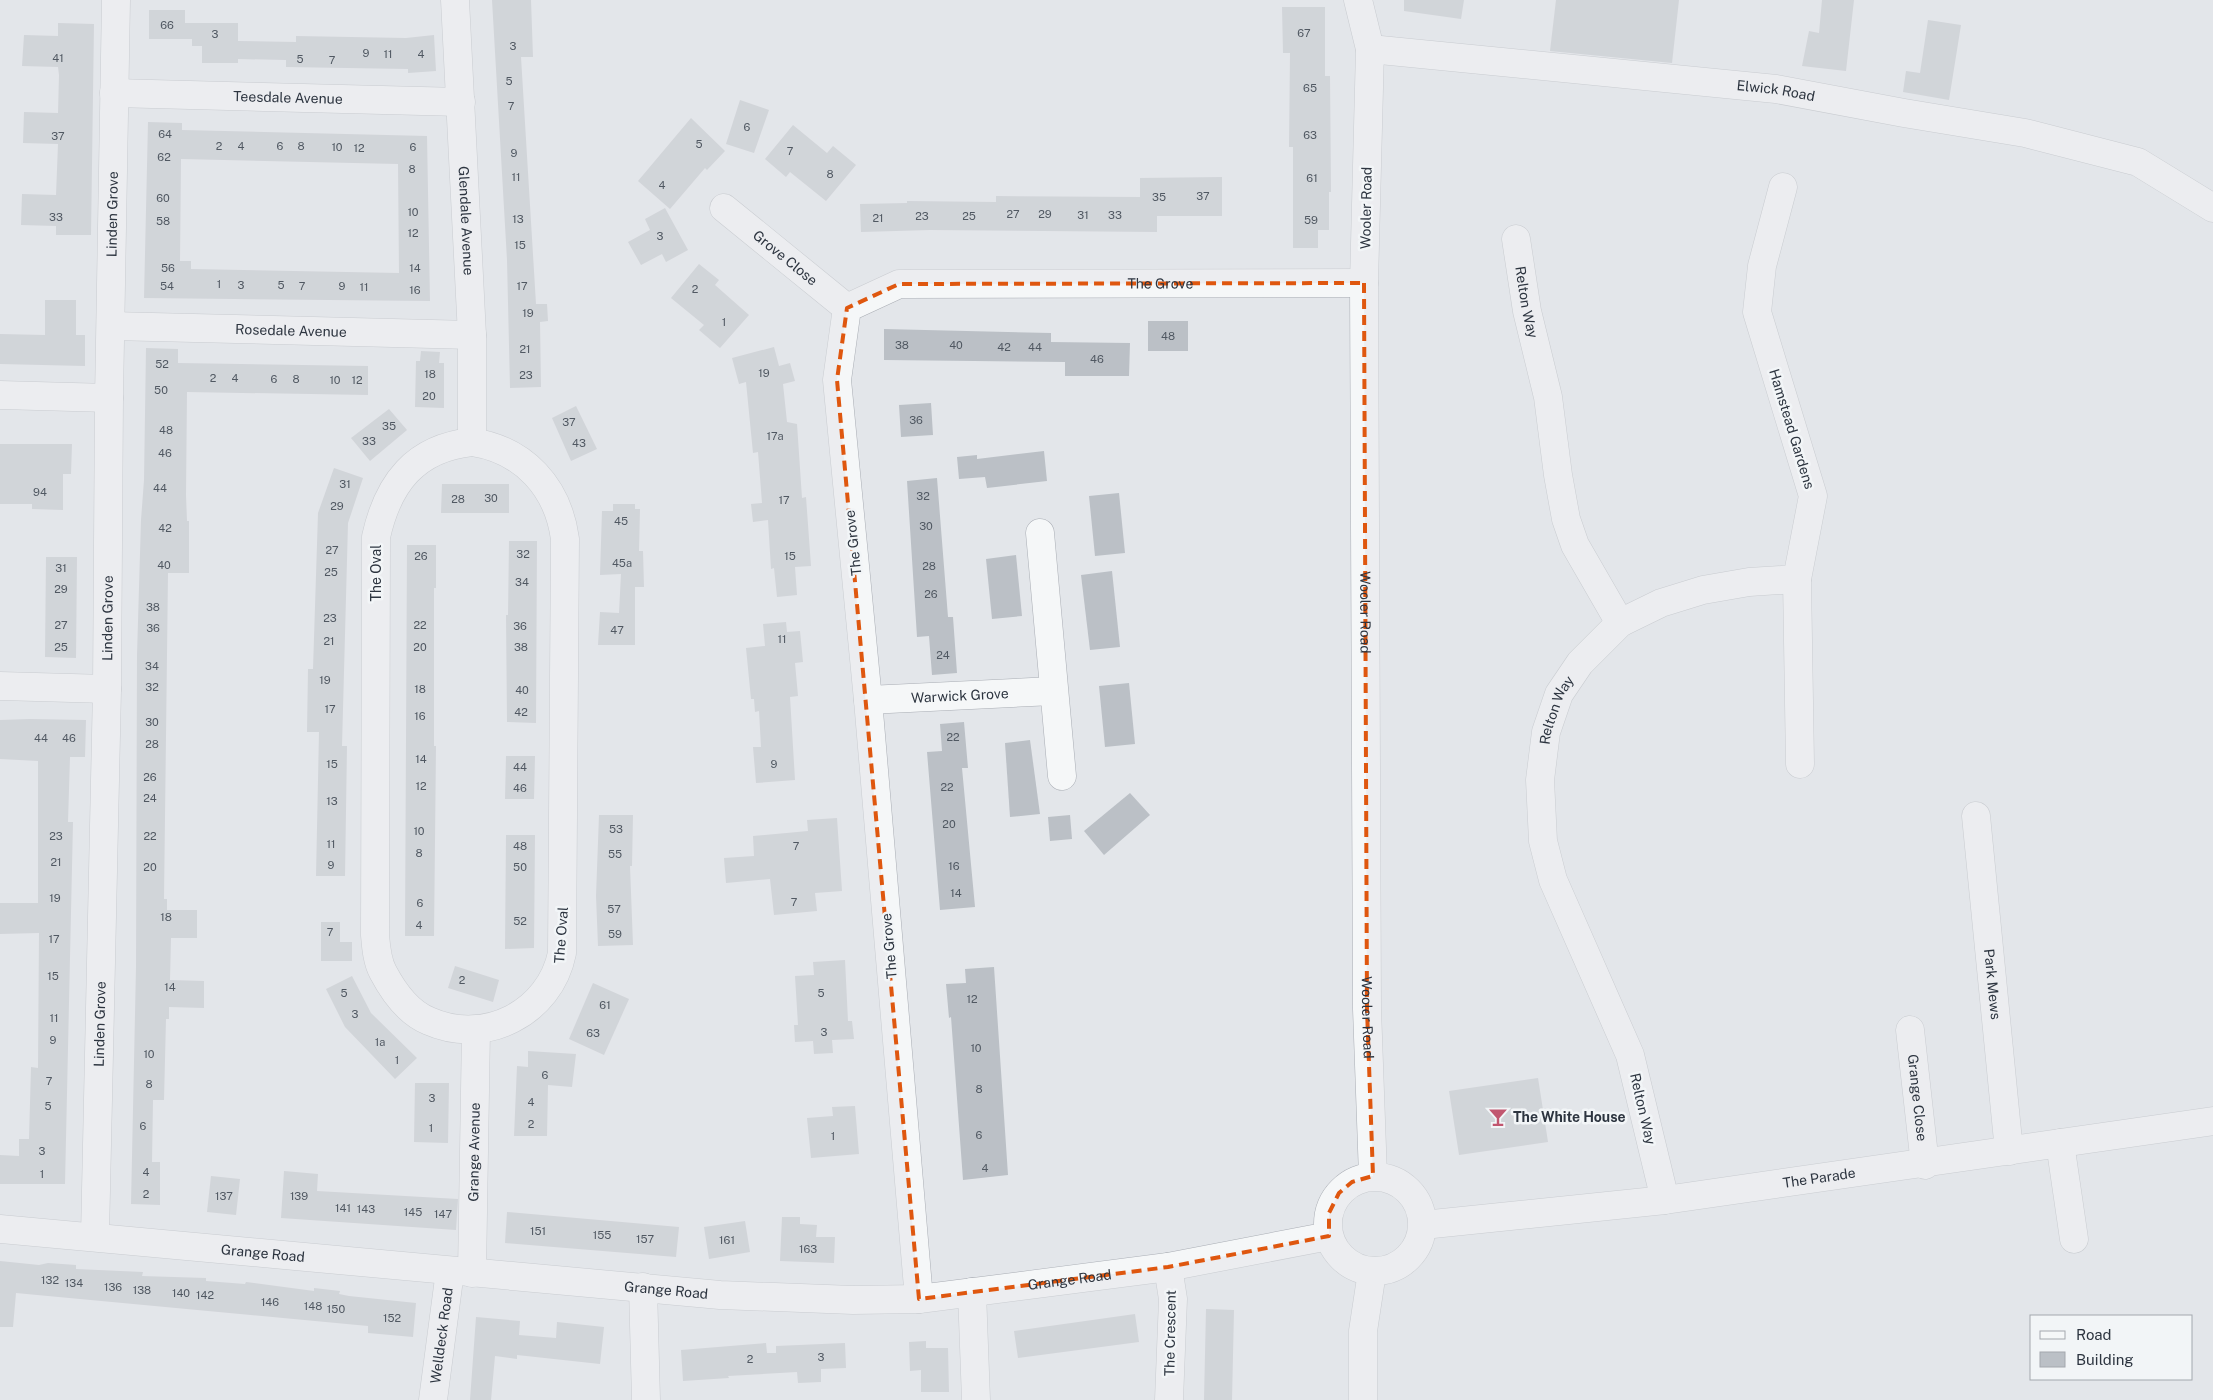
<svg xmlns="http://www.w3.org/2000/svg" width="2213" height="1400" font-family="'Public Sans',sans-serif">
<rect width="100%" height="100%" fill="#e3e6ea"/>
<g fill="#bbc0c6" fill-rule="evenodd">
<path d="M492,0H531L533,57H521L536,304H547L548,321L540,322L541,387L510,388L507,260Z"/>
<path d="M1404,0H1464L1461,19L1404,11Z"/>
<path d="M1556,0H1679L1672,63L1550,51Z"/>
<path d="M1822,0H1854L1846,71L1802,66L1809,31L1819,33Z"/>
<path d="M1282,7H1325V76H1330L1331,192H1329V230H1318V248H1293V147H1289L1290,53H1283Z"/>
<path d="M149,10H185V23H238V41L296,42V36L406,38L434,35L436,71L408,73V69L286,67V60L238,59V63H202V46H192V39H149Z"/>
<path d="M1928,20L1961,25L1949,100L1903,92L1906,71L1920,73Z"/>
<path d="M58,23L94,24L91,235H56V226L21,225L22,194L56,195L58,144L23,143L24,112L58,113L59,75L58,67L22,66L24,35L58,36Z"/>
<path d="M740,100L769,110L754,153L726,144Z"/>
<path d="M691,118L725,151L707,170L705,168L670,209L638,181Z"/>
<path d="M148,122L182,123V130L427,136L430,301L144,298ZM181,159L398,164L399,273L191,269V261H180Z"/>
<path d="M793,125L827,153L833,146L856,165L826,201L790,172L786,177L765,159Z"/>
<path d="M1222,177V216H1157V232L930,230L861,232L860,204L907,203V201L996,202V196L1140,197V178Z"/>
<path d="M665,208L688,250L666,262L662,254L641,265L628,242L650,230L645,219Z"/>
<path d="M699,264L719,280L715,285L749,315L720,348L699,330L704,325L671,298Z"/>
<path d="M45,300H76V335H85V366L0,364V334L45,335Z"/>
<rect x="1148" y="321" width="40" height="30"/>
<path d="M884,329L1051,333V342L1130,343L1129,376H1065V362L884,360Z"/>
<path d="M774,347L779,366L790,363L795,381L783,384L787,422L797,424L802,498L806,497L811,566L795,567L797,595L777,597L774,568L771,569L768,520L753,522L751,504L762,503L758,452L753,453L746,382L739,384L732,358Z"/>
<path d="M146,348L178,349V363L368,366V395L187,392L186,495L187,521H189V573H168L164,899H167V910H197V938H171L170,980L204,981V1008L169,1007V1019H166L164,1100H153L152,1162H160V1205L131,1204L136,967L137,655L141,520L144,480Z"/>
<path d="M421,351L440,352L439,363H444V408L415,407L416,361H420Z"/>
<path d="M931,403L933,435L901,437L899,405Z"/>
<path d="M576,406L597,449L571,461L552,418Z"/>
<path d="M389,409L407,430L370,461L351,438Z"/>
<path d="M0,444H72L71,474H63V510L32,509V504H0Z"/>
<path d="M1044,451L1047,481L987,488L985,477L959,479L957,457L977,455V459Z"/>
<path d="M334,468L363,478L348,523L342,746H347L345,876H316L319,732H307L308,669H313L318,513Z"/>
<path d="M937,478L948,617H953L957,673L932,675L929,636L917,637L907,481Z"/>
<path d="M442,484H509V513H441Z"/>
<path d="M1119,493L1125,553L1095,556L1089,496Z"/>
<path d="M613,504H635V509H640L639,551H643L644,587H635V645H598L600,612L619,613L621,574L600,575L602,511H613Z"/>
<path d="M509,541H537L536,723L507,722L506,615H508Z"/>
<path d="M407,545H436V588H434V746H436L434,936H405Z"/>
<path d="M1016,555L1022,616L992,619L986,559Z"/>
<path d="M46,557H77L76,658L45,657Z"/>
<path d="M1112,571L1120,647L1090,650L1081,575Z"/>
<path d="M786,622L787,632L800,631L803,662L795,663L798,696L790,697L795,780L756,783L753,747H761L759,711L755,712L754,699H751L746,648L765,646L763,624Z"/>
<path d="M1129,683L1135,744L1105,747L1099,686Z"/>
<path d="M30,719L86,720L85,757H70L68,822H73L65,1184H0V1155L19,1156V1139H29L31,1067L38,1068L39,933L0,934V903H38V761L0,759V720Z"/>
<path d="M964,722L968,768H962L975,907L940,910L927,752L942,751L940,724Z"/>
<path d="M1030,740L1040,814L1010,817L1005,743Z"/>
<path d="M506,756H535L534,799H505Z"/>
<path d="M1130,793L1150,815L1104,855L1084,831Z"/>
<path d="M599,815H633L632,866H630L633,945L598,946L596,896Z"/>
<path d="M1070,815L1072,839L1050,841L1048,817Z"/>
<path d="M837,818L842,891L815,893L817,911L774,915L770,879L726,883L724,858L754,856L753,836L808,831L807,820Z"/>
<path d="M506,835H535L534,948L505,949Z"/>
<path d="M321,922H340V942H352V961H321Z"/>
<path d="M845,960L848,1021H852L854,1039L832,1040L833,1053L814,1054L813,1041L795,1042L794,1025H798L795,976L814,975L813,962Z"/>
<path d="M455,966L499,980L493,1002L448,988Z"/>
<path d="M994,967L1008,1175L963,1180L951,1017L949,1018L946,984L966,983L965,969Z"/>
<path d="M352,976L371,1013L417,1058L395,1079L345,1027L326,989Z"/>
<path d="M593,983L629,999L604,1055L569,1039Z"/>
<path d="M528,1051L576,1054L572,1087L548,1085L547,1136H514L517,1066L528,1067Z"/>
<path d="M1538,1078L1548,1142L1459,1155L1449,1091Z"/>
<path d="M415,1083H449L448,1143L414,1142Z"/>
<path d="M855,1106L859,1154L811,1158L807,1118L833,1116L832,1107Z"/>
<path d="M284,1171L318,1174L317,1191L458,1199L456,1230L281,1218Z"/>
<path d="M211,1176L240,1179L236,1215L207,1212Z"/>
<path d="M507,1212L679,1227L676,1257L505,1243Z"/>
<path d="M782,1217H800V1224L817,1225L816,1237H835L834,1263L780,1261Z"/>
<path d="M745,1221L750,1252L709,1259L704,1227Z"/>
<path d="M0,1261L39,1265L48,1263L76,1265V1269L143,1272L142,1276L206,1278V1281L245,1284L246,1282L314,1291V1288L340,1291L339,1294L349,1296L416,1303L413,1337L368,1333V1326L16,1293L13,1327H0Z"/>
<path d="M1206,1309L1234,1310L1232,1400H1204Z"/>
<path d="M1135,1314L1139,1342L1018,1358L1014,1331Z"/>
<path d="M476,1317L520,1321L519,1335L556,1338L557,1322L604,1327L600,1364L517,1355V1359L495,1356L491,1400H470Z"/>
<path d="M926,1341V1348H948L949,1392H921V1370L910,1371L909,1342Z"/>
<path d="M766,1343L767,1353H776V1346L845,1343L846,1368L821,1369V1382L798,1383L797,1372L728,1376L729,1378L683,1381L681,1350Z"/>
</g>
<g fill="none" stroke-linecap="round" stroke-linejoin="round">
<g stroke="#a9adb4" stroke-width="29">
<g id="minor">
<path id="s1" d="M455,0L472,335V442"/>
<path id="s2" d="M1358,0L1370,49L1364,283L1367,1009L1373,1176"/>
<path id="s3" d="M1370,49L1776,89L1904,113L2025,133L2138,162L2213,208"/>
<path id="s4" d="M114,93L461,102"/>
<path id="s5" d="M724,208L847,308"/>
<path id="s6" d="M1516,239L1527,311L1548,397L1558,475L1566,519L1575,545L1620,623"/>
<path id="s7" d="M111,326L472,335"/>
<path d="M0,395L109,398"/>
<path d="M472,442C524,450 558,487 565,539L562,953C550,1013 485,1046 429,1021C409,1013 393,991 383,972C377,961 376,947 375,935L376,537C388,483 415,448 472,442Z"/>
<path d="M1040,533L1062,776"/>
<path d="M1797,579L1800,764"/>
<path d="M0,686L107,689"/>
<path id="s8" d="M868,700L1053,691"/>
<path id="s9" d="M1976,816L2009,1151"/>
<path id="s10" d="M1910,1030L1925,1165"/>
<path d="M2060,1143L2074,1239"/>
<circle cx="1375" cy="1224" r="47"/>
<path id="s11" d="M1665,1200L1630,1055L1553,880L1543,841L1540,780L1546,732L1559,694L1580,663L1620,623L1661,603L1703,590L1749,582L1797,579L1813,496L1757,312L1762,266L1783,187"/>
<path id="s12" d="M1423,1225L1665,1200L2213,1121"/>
<path id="s13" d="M0,1229L720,1295L853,1300L919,1299L1168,1267L1329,1236"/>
<path id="s14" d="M95,1236L107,689L109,398L116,0"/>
<path d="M1168,1267L1173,1299L1169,1400"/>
<path id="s15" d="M472,1273L476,1030"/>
<path d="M643,1287L646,1400"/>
<path d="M972,1292L976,1400"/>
<path id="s16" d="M919,1299L868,700L837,380L847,308L899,284L1364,283"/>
<path id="s17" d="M433,1400L450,1271"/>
<path d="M1363,1400V1331L1372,1272"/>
</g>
</g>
<use href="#minor" stroke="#f5f7f8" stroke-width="28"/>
</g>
<path d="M0 0H2213V1400H0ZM1364,283L1367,1009L1373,1176L1352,1182L1339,1193L1329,1213V1236L1168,1267L919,1299L837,380L847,308L899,284Z" fill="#e3e6ea" fill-opacity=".55" fill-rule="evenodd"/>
<path fill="none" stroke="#df570f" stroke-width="4" stroke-dasharray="10 6" stroke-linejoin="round" d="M1364,283L1367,1009L1373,1176L1352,1182L1339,1193L1329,1213V1236L1168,1267L919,1299L837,380L847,308L899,284Z"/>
<defs>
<g id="bar-bare" transform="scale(1.5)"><path d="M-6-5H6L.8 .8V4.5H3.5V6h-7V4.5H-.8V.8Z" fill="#c1566f" stroke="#f2f5f7" stroke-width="2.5" paint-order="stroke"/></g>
</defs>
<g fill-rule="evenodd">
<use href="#bar-bare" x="1498" y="1117"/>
</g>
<g text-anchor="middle" stroke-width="5" stroke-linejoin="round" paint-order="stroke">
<g font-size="11" fill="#505862">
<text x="167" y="29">66</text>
<text x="1304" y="37">67</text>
<text x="215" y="38">3</text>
<text x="513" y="50">3</text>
<text x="366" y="57">9</text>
<text x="388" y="58">11</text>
<text x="421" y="58">4</text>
<text x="58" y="62">41</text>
<text x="300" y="63">5</text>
<text x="332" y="64">7</text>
<text x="509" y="85">5</text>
<text x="1310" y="92">65</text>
<text x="511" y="110">7</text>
<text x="747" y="131">6</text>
<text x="165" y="138">64</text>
<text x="1310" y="139">63</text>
<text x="58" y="140">37</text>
<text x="699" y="148">5</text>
<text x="219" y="150">2</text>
<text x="241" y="150">4</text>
<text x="280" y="150">6</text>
<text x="301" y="150">8</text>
<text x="337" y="151">10</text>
<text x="413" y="151">6</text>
<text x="359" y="152">12</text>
<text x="790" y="155">7</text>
<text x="514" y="157">9</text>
<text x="164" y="161">62</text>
<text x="412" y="173">8</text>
<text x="830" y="178">8</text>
<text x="516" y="181">11</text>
<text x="1312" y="182">61</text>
<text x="662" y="189">4</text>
<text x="1203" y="200">37</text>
<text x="1159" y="201">35</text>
<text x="163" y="202">60</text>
<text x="413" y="216">10</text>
<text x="1013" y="218">27</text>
<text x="1045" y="218">29</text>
<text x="1083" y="219">31</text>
<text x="1115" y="219">33</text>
<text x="922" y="220">23</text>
<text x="969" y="220">25</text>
<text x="56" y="221">33</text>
<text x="878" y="222">21</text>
<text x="518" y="223">13</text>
<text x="1311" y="224">59</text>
<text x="163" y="225">58</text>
<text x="413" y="237">12</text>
<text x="660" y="240">3</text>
<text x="520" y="249">15</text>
<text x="168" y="272">56</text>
<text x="415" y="272">14</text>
<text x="219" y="288">1</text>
<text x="241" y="289">3</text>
<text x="281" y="289">5</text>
<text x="167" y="290">54</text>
<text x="302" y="290">7</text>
<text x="342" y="290">9</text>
<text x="522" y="290">17</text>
<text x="364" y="291">11</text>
<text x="695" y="293">2</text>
<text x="415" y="294">16</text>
<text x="528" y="317">19</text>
<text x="724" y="326">1</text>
<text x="1168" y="340">48</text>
<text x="902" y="349">38</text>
<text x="956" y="349">40</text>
<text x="1004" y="351">42</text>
<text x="1035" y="351">44</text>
<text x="525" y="353">21</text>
<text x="1097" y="363">46</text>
<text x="162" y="368">52</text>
<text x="764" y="377">19</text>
<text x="430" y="378">18</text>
<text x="526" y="379">23</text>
<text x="213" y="382">2</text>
<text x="235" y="382">4</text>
<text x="274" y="383">6</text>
<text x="296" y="383">8</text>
<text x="335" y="384">10</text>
<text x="357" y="384">12</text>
<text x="161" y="394">50</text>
<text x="429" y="400">20</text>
<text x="916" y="424">36</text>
<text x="569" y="426">37</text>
<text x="389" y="430">35</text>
<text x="166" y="434">48</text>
<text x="775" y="440">17a</text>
<text x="369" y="445">33</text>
<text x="579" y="447">43</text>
<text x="165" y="457">46</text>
<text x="345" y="488">31</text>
<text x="160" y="492">44</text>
<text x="40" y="496">94</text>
<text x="923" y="500">32</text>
<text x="491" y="502">30</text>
<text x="458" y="503">28</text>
<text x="784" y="504">17</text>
<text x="337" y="510">29</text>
<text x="621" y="525">45</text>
<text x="926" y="530">30</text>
<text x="165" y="532">42</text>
<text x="332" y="554">27</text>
<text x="523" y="558">32</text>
<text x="421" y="560">26</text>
<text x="790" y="560">15</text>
<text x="622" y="567">45a</text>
<text x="164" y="569">40</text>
<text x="929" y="570">28</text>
<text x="61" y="572">31</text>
<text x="331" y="576">25</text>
<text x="522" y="586">34</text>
<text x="61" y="593">29</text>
<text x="931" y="598">26</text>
<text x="153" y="611">38</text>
<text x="330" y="622">23</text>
<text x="61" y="629">27</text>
<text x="420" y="629">22</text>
<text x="520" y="630">36</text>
<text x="153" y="632">36</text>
<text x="617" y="634">47</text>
<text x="782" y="643">11</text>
<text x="329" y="645">21</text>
<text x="61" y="651">25</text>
<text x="420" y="651">20</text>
<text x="521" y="651">38</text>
<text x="943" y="659">24</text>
<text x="152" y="670">34</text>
<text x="325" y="684">19</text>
<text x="152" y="691">32</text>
<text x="420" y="693">18</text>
<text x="522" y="694">40</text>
<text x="330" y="713">17</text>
<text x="521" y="716">42</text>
<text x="420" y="720">16</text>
<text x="152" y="726">30</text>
<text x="953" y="741">22</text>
<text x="41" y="742">44</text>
<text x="69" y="742">46</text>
<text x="152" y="748">28</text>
<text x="421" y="763">14</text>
<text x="332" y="768">15</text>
<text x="774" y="768">9</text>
<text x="520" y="771">44</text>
<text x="150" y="781">26</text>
<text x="421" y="790">12</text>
<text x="947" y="791">22</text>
<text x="520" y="792">46</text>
<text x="150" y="802">24</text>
<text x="332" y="805">13</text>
<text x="949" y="828">20</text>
<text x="616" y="833">53</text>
<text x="419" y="835">10</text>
<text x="56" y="840">23</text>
<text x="150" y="840">22</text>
<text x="331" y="848">11</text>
<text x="520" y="850">48</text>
<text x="796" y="850">7</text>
<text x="419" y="857">8</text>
<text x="615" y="858">55</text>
<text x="56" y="866">21</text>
<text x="331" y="869">9</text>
<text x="954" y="870">16</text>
<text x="150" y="871">20</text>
<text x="520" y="871">50</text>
<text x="956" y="897">14</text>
<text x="55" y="902">19</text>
<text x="794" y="906">7</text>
<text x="420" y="907">6</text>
<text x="614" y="913">57</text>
<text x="166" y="921">18</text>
<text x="520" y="925">52</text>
<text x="419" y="929">4</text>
<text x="330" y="936">7</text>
<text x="615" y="938">59</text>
<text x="54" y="943">17</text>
<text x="53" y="980">15</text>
<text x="462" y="984">2</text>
<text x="170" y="991">14</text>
<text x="344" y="997">5</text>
<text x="821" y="997">5</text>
<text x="972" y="1003">12</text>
<text x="605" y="1009">61</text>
<text x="355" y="1018">3</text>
<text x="54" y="1022">11</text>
<text x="824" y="1036">3</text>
<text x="593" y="1037">63</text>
<text x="53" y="1044">9</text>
<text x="380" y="1046">1a</text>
<text x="976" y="1052">10</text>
<text x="149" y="1058">10</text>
<text x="397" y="1064">1</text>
<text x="545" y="1079">6</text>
<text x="49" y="1085">7</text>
<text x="149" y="1088">8</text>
<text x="979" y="1093">8</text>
<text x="432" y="1102">3</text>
<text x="531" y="1106">4</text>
<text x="48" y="1110">5</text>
<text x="531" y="1128">2</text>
<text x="143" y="1130">6</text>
<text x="431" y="1132">1</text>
<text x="979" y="1139">6</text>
<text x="833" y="1140">1</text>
<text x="42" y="1155">3</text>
<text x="985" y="1172">4</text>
<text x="146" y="1176">4</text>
<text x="42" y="1178">1</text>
<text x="146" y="1198">2</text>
<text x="224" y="1200">137</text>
<text x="299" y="1200">139</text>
<text x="343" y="1212">141</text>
<text x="366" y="1213">143</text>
<text x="413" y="1216">145</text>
<text x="443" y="1218">147</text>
<text x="538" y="1235">151</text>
<text x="602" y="1239">155</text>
<text x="645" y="1243">157</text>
<text x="727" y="1244">161</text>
<text x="808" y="1253">163</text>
<text x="50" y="1284">132</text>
<text x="74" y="1287">134</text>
<text x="113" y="1291">136</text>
<text x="142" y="1294">138</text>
<text x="181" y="1297">140</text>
<text x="205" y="1299">142</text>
<text x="270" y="1306">146</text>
<text x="313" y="1310">148</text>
<text x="336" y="1313">150</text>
<text x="392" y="1322">152</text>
<text x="821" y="1361">3</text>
<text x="750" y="1363">2</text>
</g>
<g font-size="14" fill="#2d3540" stroke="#f2f5f7">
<text dy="5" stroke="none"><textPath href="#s3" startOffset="408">Elwick Road</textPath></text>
<text dy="5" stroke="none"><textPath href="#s4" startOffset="174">Teesdale Avenue</textPath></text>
<text transform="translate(1366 208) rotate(-89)" y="5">Wooler Road</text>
<text dy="5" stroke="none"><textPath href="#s14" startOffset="1022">Linden Grove</textPath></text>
<text dy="5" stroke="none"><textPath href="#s1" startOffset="221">Glendale Avenue</textPath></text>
<text dy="5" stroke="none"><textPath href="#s5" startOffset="79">Grove Close</textPath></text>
<text dy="5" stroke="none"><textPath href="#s16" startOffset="1314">The Grove</textPath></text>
<text dy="5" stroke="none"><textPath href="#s6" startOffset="64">Relton Way</textPath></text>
<text dy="5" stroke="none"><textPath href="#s7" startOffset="180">Rosedale Avenue</textPath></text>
<text transform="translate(1792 429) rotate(73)" y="5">Hamstead Gardens</text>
<text transform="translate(853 543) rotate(-96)" y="5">The Grove</text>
<text transform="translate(376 573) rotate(-90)" y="5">The Oval</text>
<text dy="5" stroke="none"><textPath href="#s2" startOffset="614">Wooler Road</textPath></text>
<text dy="5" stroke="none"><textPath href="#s14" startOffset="618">Linden Grove</textPath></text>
<text dy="5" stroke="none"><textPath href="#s8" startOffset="92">Warwick Grove</textPath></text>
<text dy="5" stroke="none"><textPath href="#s11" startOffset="514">Relton Way</textPath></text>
<text transform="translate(561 935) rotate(-86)" y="5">The Oval</text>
<text transform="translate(889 946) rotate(-95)" y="5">The Grove</text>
<text dy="5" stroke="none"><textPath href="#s9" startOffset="169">Park Mews</textPath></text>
<text dy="5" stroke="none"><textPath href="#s2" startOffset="1019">Wooler Road</textPath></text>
<text dy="5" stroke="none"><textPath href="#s14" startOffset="212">Linden Grove</textPath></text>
<text dy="5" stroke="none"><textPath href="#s10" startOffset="68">Grange Close</textPath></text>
<text transform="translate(1643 1109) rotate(77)" y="5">Relton Way</text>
<text dy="5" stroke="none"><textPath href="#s15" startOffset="121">Grange Avenue</textPath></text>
<text dy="5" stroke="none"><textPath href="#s12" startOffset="399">The Parade</textPath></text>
<text dy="5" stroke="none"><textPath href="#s13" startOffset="264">Grange Road</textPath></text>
<text dy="5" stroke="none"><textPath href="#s13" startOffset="1074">Grange Road</textPath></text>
<text dy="5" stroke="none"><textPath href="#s13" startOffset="669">Grange Road</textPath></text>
<text transform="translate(1170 1333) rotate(-89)" y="5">The Crescent</text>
<text dy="5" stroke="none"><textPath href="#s17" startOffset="65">Welldeck Road</textPath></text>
</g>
<g font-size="14" font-weight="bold" fill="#2d3540" stroke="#f2f5f7" text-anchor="start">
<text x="1513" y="1122">The White House</text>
</g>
</g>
<rect x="2030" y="1315" width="162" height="65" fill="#f2f5f7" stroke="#a3a8ae"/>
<rect x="2040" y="1331" width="25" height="8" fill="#f5f7f8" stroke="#a3a8ae"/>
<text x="2076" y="1340" font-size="15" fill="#2d3540">Road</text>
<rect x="2040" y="1352" width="25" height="15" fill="#bbc0c6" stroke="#a3a8ae"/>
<text x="2076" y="1365" font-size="15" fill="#2d3540">Building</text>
</svg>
